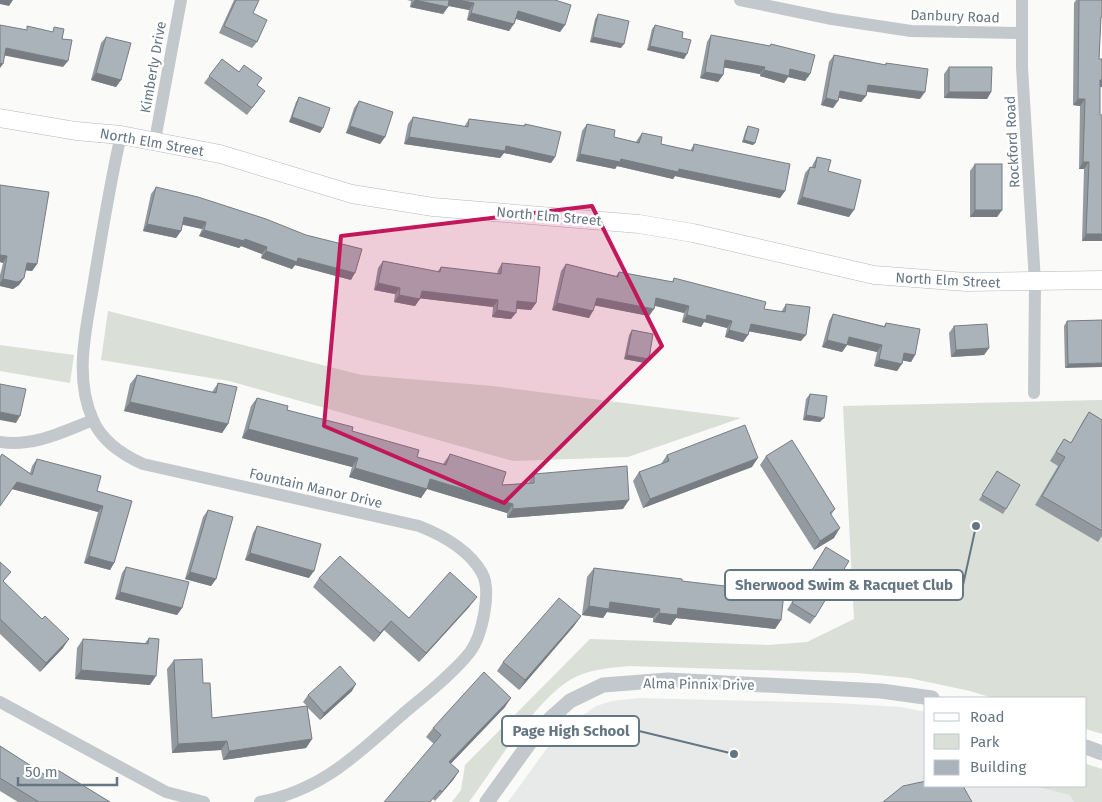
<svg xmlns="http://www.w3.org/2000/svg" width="1102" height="802" font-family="'Fira Sans',sans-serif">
<rect width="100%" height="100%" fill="#fafaf8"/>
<path fill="#e8e9e9" d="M639,698L837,703L901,707L926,712V786H1086V764L1102,769V802H508L550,744L563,729L596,706L612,701Z"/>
<g fill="#dadfd7">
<path d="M108,311L362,375L493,386L741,418L628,457L513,461L229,381L101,360Z"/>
<path d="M0,345L74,355L70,383L0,371Z"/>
<path d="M1102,400V734L1086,729V698H993L970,691L909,678L857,673L629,666C609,668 588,669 570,680C535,701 494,768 469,802H452L461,790L465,765L590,639L768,645L807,642L854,619L843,406Z"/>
<path d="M1086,764L1102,769V802H1074L1070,795L1034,786H1086Z"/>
</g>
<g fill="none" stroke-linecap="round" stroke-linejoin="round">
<g stroke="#b3babf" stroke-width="19">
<path id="secondary" d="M0,118L76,131L121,135L220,154L352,194L433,207L639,224L693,233L874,275L966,282L1102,280"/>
</g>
<g stroke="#c3c8cc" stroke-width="12">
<path d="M740,0L832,19L911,31L1022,33"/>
<path d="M1022,0V67L1035,282L1034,393"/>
<path d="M121,135C110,183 102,232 94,281C87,326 73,376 93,420C102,441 123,455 143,464L419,526C442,535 469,550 482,573C492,591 482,636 470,652C454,673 423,697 403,714C357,754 323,790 260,802"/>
<path d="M155,140L181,0"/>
<path d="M0,442C34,447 62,432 93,420"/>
<path d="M0,702L166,792L204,802"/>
</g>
<g stroke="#c3c8cc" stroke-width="15">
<path d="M1086,747L1102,753"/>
<path d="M487,802L541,727L570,701L603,685L668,680L881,691L932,698"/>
</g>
<use href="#secondary" stroke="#fff" stroke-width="18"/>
</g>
<g fill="#929a9f">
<path d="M234,0H259L253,13L257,42L252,48L219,33Z"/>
<path d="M407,0H555L565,25L560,32L516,19L509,31L467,20L469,10L448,6L443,14L410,7L411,1Z"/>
<path d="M1076,0H1102L1099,59H1102V87H1100V115L1102,241H1082L1084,169H1079L1080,106L1073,105L1074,3Z"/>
<path d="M598,14L621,48L590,42L595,19Z"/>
<path d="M655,25L682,38L684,59L647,50L652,29Z"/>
<path d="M711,35L770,46L771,44L810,74L805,81L788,77L784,83L760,76V74L724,67L723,75L718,82L700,78L707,42Z"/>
<path d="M106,37L121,80L116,87L91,80L101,43Z"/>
<path d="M834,55L885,65L886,63L920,99L867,92L866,96L861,102L839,98L833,108L821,105L829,62Z"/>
<path d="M222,59L265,91L247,115L204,83Z"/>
<path d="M949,67L991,92L987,99L944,98V74Z"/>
<path d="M299,97L320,133L289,122L296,102Z"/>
<path d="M359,101L385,137L380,144L346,133L354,108Z"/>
<path d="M413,117L464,127L469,119L524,126L525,124L555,157L551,163L504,153L500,158L404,144L408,124Z"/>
<path d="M587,124L614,137L636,142L637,140L642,133L661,144L690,151L694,144L785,191L780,198L675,176L673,179L617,166L615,169L576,161L582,131Z"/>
<path d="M748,126L755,143L753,145L742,142L746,129Z"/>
<path d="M817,157L828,171L849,217L797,204L805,173L810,167H812L813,164Z"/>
<path d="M975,164L1002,210L997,217H970V171Z"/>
<path d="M0,185L37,264L32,271L25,270L24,278L19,285L13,289L0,286V275L3,263L0,262Z"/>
<path d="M156,187L351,280L295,265L292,269L261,258L262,254L241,246L239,248L199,236L202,229L182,224L181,231L176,238L143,231L151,194Z"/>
<path d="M383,261L437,272L441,267L497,274L498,270L502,263L536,303L531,310L516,309L511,319L492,317L493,307L420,298L415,306L394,302L395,294L374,290L378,268Z"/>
<path d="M566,264L616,276L619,272L672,282L674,278L764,309L781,312L786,304L801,341L749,331L748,335L743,342L725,337L727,328L704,322L701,327L682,322L684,313L655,305L649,316L595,305L589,318L552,310L561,271Z"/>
<path d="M833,314L884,326L886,323L915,355L911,362L903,360L897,371L874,366L877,352L847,345L842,352L822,347L829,321Z"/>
<path d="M1102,320L1065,368L1064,326L1067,321Z"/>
<path d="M954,326L989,348L984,355L951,357L949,333Z"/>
<path d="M632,330L645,363L624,359L629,335Z"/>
<path d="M137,375L212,392L218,383L228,424L222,433L124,411L130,384Z"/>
<path d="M810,394L820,422L803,420L806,399Z"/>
<path d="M257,398L287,410L352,431L417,457L443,464L450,454L502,485L528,483L534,474L623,509L507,518V513L427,489L421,498L349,477L352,467L242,438L251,406Z"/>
<path d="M1089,412L1102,420V536L1098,542L1035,505L1058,466L1050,461L1058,448L1064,439L1071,443L1083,421Z"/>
<path d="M667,455L752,467L643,508L633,481L639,472L661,464Z"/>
<path d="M766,456L835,509L831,515L834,538L814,550L760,465Z"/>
<path d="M0,457L30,473L32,466L37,459L97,491L132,501L114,563L110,570L84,563L98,512L12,489Z"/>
<path d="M997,471L1006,509L1003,514L979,500Z"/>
<path d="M208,510L216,579L211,586L185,579L203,517Z"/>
<path d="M257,526L309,578L245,560L253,533Z"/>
<path d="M826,547L815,617L810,624L787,610Z"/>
<path d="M0,562L4,582L63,648L40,672L0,634Z"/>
<path d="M126,567L182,608L177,615L115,599L122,573Z"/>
<path d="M594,568L682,581L781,620L775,629L676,618L671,625L653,622V618L607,612L603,618L582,615L587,577Z"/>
<path d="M319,578L409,618L470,606L419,662L384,630L374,642L313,587Z"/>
<path d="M581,616L574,626L519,690L497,671L503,662Z"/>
<path d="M149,638L150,685L75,679L77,648L83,639L145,643Z"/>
<path d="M174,660L203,683L212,718L307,706L303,702L308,695L352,691L320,720L307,707L312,739L306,748L223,760L221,750L172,753L167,669Z"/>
<path d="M505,707L450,764L459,771L453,780L435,801L433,799L434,744L426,737L433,728Z"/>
<path d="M0,746L49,778L56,769L110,802H18L0,791Z"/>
</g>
<g fill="#777d82">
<path d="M0,0H13L9,6L0,4Z"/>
<path d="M415,0L448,7L443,14L410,7Z"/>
<path d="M448,0H458L474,3L469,10L445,5Z"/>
<path d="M518,11L565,25L560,32L513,18Z"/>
<path d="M471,13L514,24L509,31L467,20Z"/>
<path d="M593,37L624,44L621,48L590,42Z"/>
<path d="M650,46L687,54L684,59L647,50Z"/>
<path d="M6,48L68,61L63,67L2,55Z"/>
<path d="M725,60L765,67L760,74L721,67Z"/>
<path d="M0,63L3,64L0,68Z"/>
<path d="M790,69L810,74L805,81L788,77L784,83L760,76L764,70Z"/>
<path d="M705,72L723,75L718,82L700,78Z"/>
<path d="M96,73L121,80L116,87L91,80Z"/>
<path d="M1100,80H1102V87H1096Z"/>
<path d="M868,85L925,92L920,99L864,91Z"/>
<path d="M840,91L866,96L861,102L835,97Z"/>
<path d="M949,92H991L987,99L944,98Z"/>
<path d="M826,98L838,101L833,108L821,105Z"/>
<path d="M1078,99H1085L1080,106L1073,105Z"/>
<path d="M292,117L323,128L320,133L289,122Z"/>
<path d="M350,126L385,137L380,144L346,133Z"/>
<path d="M409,137L506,146L555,157L551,163L504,153L500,158L404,144Z"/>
<path d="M744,140L755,143L753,145L742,142Z"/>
<path d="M580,154L621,159L679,169L785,191L780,198L675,176L673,179L617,166L615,169L576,161Z"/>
<path d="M1083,162H1089L1084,169H1079Z"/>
<path d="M802,197L854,210L849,217L797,204Z"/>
<path d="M975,210H1002L997,217H970Z"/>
<path d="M184,217L206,222L202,229L179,224Z"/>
<path d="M147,224L181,231L176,238L143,231Z"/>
<path d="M204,230L245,239L267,247L262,254L241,246L239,248L199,236Z"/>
<path d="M1086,234H1102V241H1082Z"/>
<path d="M266,251L298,258L355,273L351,280L295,265L292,269L261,258Z"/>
<path d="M0,255L7,256L3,263L0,262Z"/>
<path d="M27,263L37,264L32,271L22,270Z"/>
<path d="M24,278L19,285L13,289L0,286V283L3,279Z"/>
<path d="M378,283L400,288L395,294L374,290Z"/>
<path d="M422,291L498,300L493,307L417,298Z"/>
<path d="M399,295L420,299L415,306L394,302Z"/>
<path d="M597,298L654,309L649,316L592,305Z"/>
<path d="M656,298L689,306L684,313L651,305Z"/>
<path d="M517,301L536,303L531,310L512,308Z"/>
<path d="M557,303L593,311L589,318L552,310Z"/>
<path d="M497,310L516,313L511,319L492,317Z"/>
<path d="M687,315H707L732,321L727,328L704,322L701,327L682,322Z"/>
<path d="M751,324L806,335L801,341L747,331Z"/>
<path d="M729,330L748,335L743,342L725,337Z"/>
<path d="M849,337L882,345L877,352L844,344Z"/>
<path d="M827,340L847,345L842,352L822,347Z"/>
<path d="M989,348L984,355L951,357L956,350Z"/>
<path d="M904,353L915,355L911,362L899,360Z"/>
<path d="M627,355L649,359L645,363L624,359Z"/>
<path d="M879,359L902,364L897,371L874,366Z"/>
<path d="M1102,363V367L1065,368L1068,364Z"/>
<path d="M130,402L228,424L222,433L124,411Z"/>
<path d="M0,412L20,416L16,423L0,420Z"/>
<path d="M806,415L824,418L820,422L803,420Z"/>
<path d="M248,429L358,458L352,467L242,438Z"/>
<path d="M758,458L752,467L643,508L650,499Z"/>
<path d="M355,468L427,489L421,498L349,477Z"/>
<path d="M430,479L513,504L507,513L424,488Z"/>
<path d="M17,482L103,506L98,512L12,489Z"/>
<path d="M629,500L623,509L507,518L513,509Z"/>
<path d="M840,528L834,538L814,550L820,541Z"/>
<path d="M250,553L314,571L309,578L245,560Z"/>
<path d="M89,556L114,563L110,570L84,563Z"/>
<path d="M190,572L216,579L211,586L185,579Z"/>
<path d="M120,592L182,608L177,615L115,599Z"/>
<path d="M477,597L470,606L419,662L426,653Z"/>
<path d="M610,602L660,609L653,618L607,612L603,618L582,615L589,606Z"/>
<path d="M678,608L781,620L775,629L676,618L671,625L653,622L659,613Z"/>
<path d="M581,616L574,626L519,690L525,680Z"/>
<path d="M391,621L384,630L374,642L380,633Z"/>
<path d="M69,639L63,648L40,672L46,663Z"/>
<path d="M81,670L156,676L150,685L75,679Z"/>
<path d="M356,684L352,691L320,720L324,713Z"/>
<path d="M511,698L505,707L443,772L449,762Z"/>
<path d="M312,739L306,748L223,760L229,751Z"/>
<path d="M227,741L221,750L172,753L178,744Z"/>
<path d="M459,771L453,780L435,801L442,792Z"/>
</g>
<g fill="#aab3b9" stroke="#777d82">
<path d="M236,0H259L253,13L267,20L257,42L224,26Z"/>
<path d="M415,0H449L448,7Z"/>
<path d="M458,0H555L571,5L565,25L518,11L514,24L471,13L474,3Z"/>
<path d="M1079,0H1102V17H1101L1099,59H1102V80H1100V115H1102V234H1086L1089,162H1083L1085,99H1078Z"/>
<path d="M598,14L629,21L624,44L593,37Z"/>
<path d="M0,25L27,30V26L53,32L54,27L64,29L62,39L72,40L68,61L6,48L3,64L0,63Z"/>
<path d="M655,25L683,32L682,38L691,40L687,54L650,46Z"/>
<path d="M711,35L770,46L771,44L815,55L810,74L790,69L789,76L764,70L765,67L725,60L723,75L705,72Z"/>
<path d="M106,37L131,43L121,80L96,73Z"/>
<path d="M834,55L886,65V63L928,69L925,92L868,85L866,96L840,91L838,101L826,98Z"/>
<path d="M222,59L239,72L244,65L262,78L257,85L265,91L252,108L209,76Z"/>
<path d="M949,67H992L991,92H949Z"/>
<path d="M299,97L330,108L323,128L292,117Z"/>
<path d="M359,101L393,112L385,137L350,126Z"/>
<path d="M413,117L468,127L469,119L525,126V124L561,132L555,157L506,146L505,151L409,137Z"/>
<path d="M587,124L615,130L614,137L639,143L642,133L662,137L661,144L693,151L694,144L790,164L785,191L679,169L678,172L621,159L620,162L580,154Z"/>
<path d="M748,126L759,129L755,143L744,140Z"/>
<path d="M817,157L831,160L828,171L861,180L854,210L802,197L810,167L815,168Z"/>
<rect x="975" y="164" width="27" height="46"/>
<path d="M0,185L49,192L37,264L27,263L24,278L18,282L3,279L7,256L0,255Z"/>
<path d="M156,187L198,197L266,219L306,235L362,249L355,273L298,258L297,262L266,251L267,247L245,239L244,241L204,230L206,222L184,217L181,231L147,224Z"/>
<path d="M383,261L440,272L441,267L501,274L502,263L540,267L536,303L517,301L516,313L497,310L498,300L422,291L420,299L399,295L400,288L378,283Z"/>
<path d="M566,264L618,277L619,272L673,282L674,278L766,302L764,309L785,312L786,304L810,307L806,335L751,324L748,335L729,330L732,321L707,315L706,320L687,315L689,306L656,298L654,309L597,298L593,311L557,303Z"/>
<path d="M833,314L885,327L886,323L920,329L915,355L904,353L902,364L879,359L882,345L849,337L847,345L827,340Z"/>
<path d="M1102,320V363L1068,364L1067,321Z"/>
<path d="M987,324L989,348L956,350L954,326Z"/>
<path d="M632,330L653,334L649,359L627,355Z"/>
<path d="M137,375L216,393L218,383L237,387L228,424L130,402Z"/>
<path d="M0,384L26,389L20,416L0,412Z"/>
<path d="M810,394L827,396L824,418L806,415Z"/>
<path d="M257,398L288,406L287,410L353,427L352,431L419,450L417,457L446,465L450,454L506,472L502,485L534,483V474L627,466L629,500L513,509V504L430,479L427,489L355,468L358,458L248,429Z"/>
<path d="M1089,412L1102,420V531L1042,496L1065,457L1056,452L1064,439L1071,443Z"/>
<path d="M745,425L758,458L650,499L639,472L669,461L667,455Z"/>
<path d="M792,440L835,509L830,513L840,528L820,541L766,456Z"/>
<path d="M2,454L32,475L37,459L101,476L97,491L132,501L114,563L89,556L103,506L17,482L0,506V457Z"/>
<path d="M997,471L1020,485L1006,509L982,495Z"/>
<path d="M208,510L233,517L216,579L190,572Z"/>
<path d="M257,526L321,544L314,571L250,553Z"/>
<path d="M826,547L849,561L815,617L792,603Z"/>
<path d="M340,556L409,618L450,572L477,597L426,653L391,621L380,633L319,578Z"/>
<path d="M0,562L11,572L3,581L42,619L45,616L69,639L46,663L0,619Z"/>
<path d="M126,567L189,582L182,608L120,592Z"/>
<path d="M594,568L682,579V581L784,593L781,620L678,608L677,615L659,613L660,609L610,602L609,609L589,606Z"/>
<path d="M559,598L581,616L525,680L503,662Z"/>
<path d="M149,638L159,639L156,676L81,670L83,639L148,644Z"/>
<path d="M202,659L203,683H210L212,718L307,706L312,739L229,751L227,741L178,744L174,660Z"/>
<path d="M340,666L356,684L324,713L308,695Z"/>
<path d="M484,672L511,698L449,762L459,771L442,792L440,790L430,802H384L441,735L433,728Z"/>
<path d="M0,746L50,778L56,769L110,802H39L0,778Z"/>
<path d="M926,781V786H963L972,802H883L903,786Z"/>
</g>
<path fill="#c2185b" fill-opacity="0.2" stroke="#c2185b" stroke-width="4" stroke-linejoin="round" d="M592,206L662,346L504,503L324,426L341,236Z"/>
<g text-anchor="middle" stroke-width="5" stroke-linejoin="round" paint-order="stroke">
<g font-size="14" fill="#657683" stroke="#fff">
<text transform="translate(955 16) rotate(2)" y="5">Danbury Road</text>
<text transform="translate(153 67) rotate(-80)" y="5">Kimberly Drive</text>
<text transform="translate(152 142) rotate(10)" y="5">North Elm Street</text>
<text transform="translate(1012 142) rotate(-93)" y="5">Rockford Road</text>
<text transform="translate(549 216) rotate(5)" y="5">North Elm Street</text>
<text transform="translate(948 280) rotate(3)" y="5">North Elm Street</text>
<text transform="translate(316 488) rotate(13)" y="5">Fountain Manor Drive</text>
<text transform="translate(699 684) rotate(1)" y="5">Alma Pinnix Drive</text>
</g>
</g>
<path fill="none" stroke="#657683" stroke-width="2" d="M976 526L963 585M734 754L639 731"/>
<g fill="#657683" stroke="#fff" stroke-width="2">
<circle cx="976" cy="526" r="5"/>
<circle cx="734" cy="754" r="5"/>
</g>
<g fill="#fff" stroke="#657683" stroke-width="2">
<rect x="725" y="570" width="238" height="30" rx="5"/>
<rect x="502" y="716" width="137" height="30" rx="5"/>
</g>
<g font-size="15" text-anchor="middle" font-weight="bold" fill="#657683">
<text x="844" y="590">Sherwood Swim &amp; Racquet Club</text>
<text x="571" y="736">Page High School</text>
</g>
<rect x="924" y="697" width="162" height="90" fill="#ffffff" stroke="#c1c8cd"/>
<rect x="934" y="713" width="25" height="8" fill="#ffffff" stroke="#c1c8cd"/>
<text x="970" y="722" font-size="15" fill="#657683">Road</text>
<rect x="934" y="734" width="25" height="15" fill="#dadfd7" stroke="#c1c8cd"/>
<text x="970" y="747" font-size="15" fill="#657683">Park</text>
<rect x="934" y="760" width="25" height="15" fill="#aab3b9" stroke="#c1c8cd"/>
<text x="970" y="772" font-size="15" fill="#657683">Building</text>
<path d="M18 777v8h99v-8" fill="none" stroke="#657683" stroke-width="2.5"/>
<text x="25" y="777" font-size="15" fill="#657683" stroke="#ffffff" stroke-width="4" paint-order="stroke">50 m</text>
</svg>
